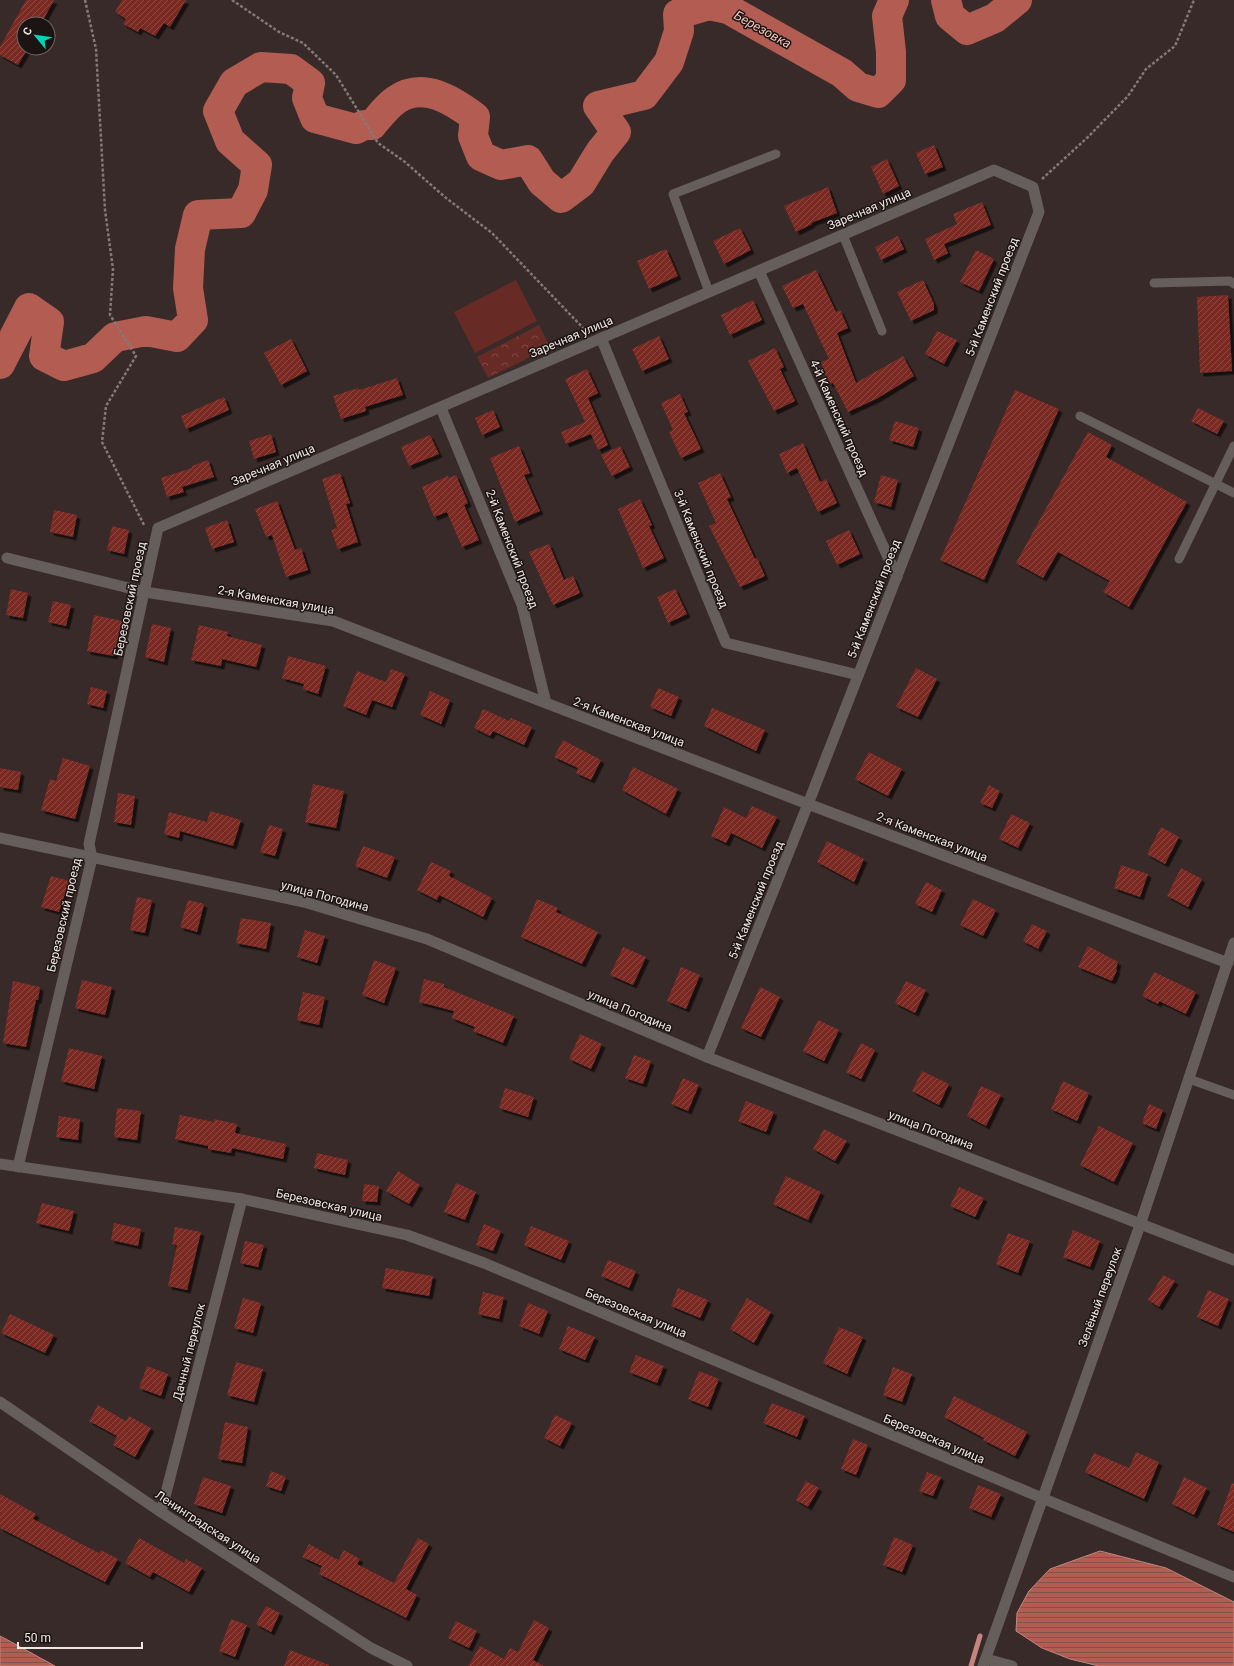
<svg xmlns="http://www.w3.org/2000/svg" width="1234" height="1666" font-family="Roboto,sans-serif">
<defs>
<pattern id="park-crowns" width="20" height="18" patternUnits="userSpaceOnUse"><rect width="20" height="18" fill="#682a24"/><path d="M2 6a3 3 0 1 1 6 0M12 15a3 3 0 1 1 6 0" fill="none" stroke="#7e4944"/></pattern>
<pattern id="water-rules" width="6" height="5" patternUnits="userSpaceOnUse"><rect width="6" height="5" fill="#b25c52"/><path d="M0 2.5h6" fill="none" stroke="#82524c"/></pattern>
<pattern id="building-hatch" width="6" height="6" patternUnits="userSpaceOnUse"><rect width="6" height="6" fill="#7a2a23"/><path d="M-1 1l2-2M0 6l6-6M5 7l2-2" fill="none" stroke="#8d4943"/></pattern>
<filter id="shadow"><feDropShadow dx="3.5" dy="3.5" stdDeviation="0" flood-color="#0009"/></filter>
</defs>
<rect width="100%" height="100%" fill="#382a28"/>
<path fill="#682a24" d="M516,280L537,321L475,353L454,312Z"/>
<path fill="url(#park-crowns)" d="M539,325L550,347L488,378L477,357Z"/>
<g fill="url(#water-rules)" stroke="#c5857e">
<path d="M1100,1551L1166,1568L1234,1602V1666H1099L1070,1659L1042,1648L1016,1631L1017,1613L1029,1591L1050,1569Z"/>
<path d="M0,1636L4,1638L55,1666H0Z"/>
</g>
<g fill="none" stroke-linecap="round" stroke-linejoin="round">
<path stroke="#c5857e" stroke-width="5" d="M971,1666L980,1636"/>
<g stroke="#b25c52" stroke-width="30">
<path d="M946,0L950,16L967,30L995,18L1017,0"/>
<path d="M0,364L29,308L49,322L44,356L64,366L93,358L115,337L146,331L177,337L193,320L188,288L190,249L198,215L241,213L253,190L257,165L230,141L218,111L234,83L261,67L291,69L310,83L307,98L315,118L356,129L364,125H372C379,117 387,106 396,100C423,81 452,100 475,117L473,136L481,156L501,165L528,160L542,182L561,198L581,183L600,152L616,132L598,106L644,95L669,62L679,31L678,14L709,5L728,9L842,73L858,87L878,93L891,80V52L887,16L894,0"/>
</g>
</g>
<g fill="url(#building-hatch)" filter="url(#shadow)">
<path d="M26,0H54L41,24H24V48H28L18,65L0,55V47Z"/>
<path d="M122,0H186L170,27L164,23L155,36L140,28L138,32L123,24L126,19L115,12Z"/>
<path d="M934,145L943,167L925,174L916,153Z"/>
<path d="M887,159L899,186L883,194L871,167Z"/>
<path d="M828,187L837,213L811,223L812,224L796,232L784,206Z"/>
<path d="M982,202L991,225L944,244L948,253L934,260L925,239L957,224L953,214Z"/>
<path d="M740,228L751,250L724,264L713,241Z"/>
<path d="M898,236L904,249L881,260L875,247Z"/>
<path d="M666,249L678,276L649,289L637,261Z"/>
<path d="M976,250L994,259L979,291L960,282Z"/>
<path d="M816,270L836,312L840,310L848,328L837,333L856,383L903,356L914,376L878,398L848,412L833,383L829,384L821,362L829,359L803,304L793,308L782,286Z"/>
<path d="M923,280L934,304V310L911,321L897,292Z"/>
<path d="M1228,295L1232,371L1200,373L1197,297Z"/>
<path d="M753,300L762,320L730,335L721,315Z"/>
<path d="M937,331L957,340L944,364L925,354Z"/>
<path d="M659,336L669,359L642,371L632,349Z"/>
<path d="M291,339L307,371L281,385L264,353Z"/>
<path d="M775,348L784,367L780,369L795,401L774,411L748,361Z"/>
<path d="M587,369L598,393L588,398L608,445L598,450L591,434L566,444L561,432L585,422L565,379Z"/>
<path d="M397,378L403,395L365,407L366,411L341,419L333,396L358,388L359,390Z"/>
<path d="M1015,390L1059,409L984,580L940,560Z"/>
<path d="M680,394L688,412L684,413L701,449L681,458L669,432L673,430L661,403Z"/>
<path d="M224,397L229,410L186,429L181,416Z"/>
<path d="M1198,408L1224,421L1217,434L1191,421Z"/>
<path d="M493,410L500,427L482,435L475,418Z"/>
<path d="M895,421L919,428L913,447L889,440Z"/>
<path d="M1088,432L1112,445L1106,457L1187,502L1129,607L1103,592L1110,581L1058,552L1043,578L1016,563Z"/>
<path d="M271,434L276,452L254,459L249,441Z"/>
<path d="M430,435L439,454L409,466L401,447Z"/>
<path d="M803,443L820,482L826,479L837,503L818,512L797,468L787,473L779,454Z"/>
<path d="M519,446L530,473L524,475L540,511L515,522L490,458Z"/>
<path d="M620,446L630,467L612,476L601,455Z"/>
<path d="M208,460L214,477L182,487L184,492L167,497L161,478L192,468V466Z"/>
<path d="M340,473L350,503L346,504L358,542L338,549L331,530L337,528L322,479Z"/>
<path d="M720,473L731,497L727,499L755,559L757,558L765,576L740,587L709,526L716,523L698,483Z"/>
<path d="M456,475L468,503L464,505L479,540L462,547L447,512L434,517L422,487L448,476L449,478Z"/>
<path d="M881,475L898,480L891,507L874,502Z"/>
<path d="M640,499L652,525L649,526L664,558L643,568L618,509Z"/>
<path d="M277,501L295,550L301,548L308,570L286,577L272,535L266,537L255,509Z"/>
<path d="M54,510L77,515L73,537L50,532Z"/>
<path d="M227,520L234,542L212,549L205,528Z"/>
<path d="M112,526L129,530L124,554L107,550Z"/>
<path d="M849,530L860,554L837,565L826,541Z"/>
<path d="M549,544L564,580L573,576L580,593L553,605L529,552Z"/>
<path d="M11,589L28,593L23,618L6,615Z"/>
<path d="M675,589L687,614L668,623L657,597Z"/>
<path d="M53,601L71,605L66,626L48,622Z"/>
<path d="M94,615L122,621L114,656L87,651Z"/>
<path d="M152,624L171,628L164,662L145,657Z"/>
<path d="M199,625L228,632L227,636L262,645L256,667L222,659L221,666L191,660Z"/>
<path d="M288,656L326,666L318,694L303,689L304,684L282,678Z"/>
<path d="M916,668L937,679L918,717L896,707Z"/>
<path d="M391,669L405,674L392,707L372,700L366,715L343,706L357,671L386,682Z"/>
<path d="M91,687L107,691L103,708L87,704Z"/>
<path d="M658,688L679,697L671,716L650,707Z"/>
<path d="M430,691L450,700L441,724L420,715Z"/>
<path d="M712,708L765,730L756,751L704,726Z"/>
<path d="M483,709L509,721L511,718L532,727L524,745L493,731L490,736L474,728Z"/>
<path d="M563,740L601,760L591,780L576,773L578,768L554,757Z"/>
<path d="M869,752L902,769L888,796L855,779Z"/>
<path d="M63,758L90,766L75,819L41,810L50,779L56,781Z"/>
<path d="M633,767L678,789L666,814L622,790Z"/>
<path d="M0,768L21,772L18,790L0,787Z"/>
<path d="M313,784L344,791L336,828L305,822Z"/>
<path d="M989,785L1000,791L992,808L980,803Z"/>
<path d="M118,793L135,796L131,825L114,822Z"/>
<path d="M752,806L777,817L762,848L731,833L726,843L711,836L724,807L746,818Z"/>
<path d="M210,811L241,820L233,846L180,831L179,838L164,834L169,812L207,822Z"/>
<path d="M1011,814L1030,823L1018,848L999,839Z"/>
<path d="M269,825L283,829L275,856L260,852Z"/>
<path d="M1161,827L1179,837L1165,864L1147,854Z"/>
<path d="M827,841L864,859L854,882L817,862Z"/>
<path d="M363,846L395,857L387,878L355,866Z"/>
<path d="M431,862L451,871L449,876L492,898L483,917L439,895L437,900L417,890Z"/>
<path d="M1121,865L1148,874L1140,897L1114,888Z"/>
<path d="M1181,868L1202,879L1188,907L1167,896Z"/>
<path d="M51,876L69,881L59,912L41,907Z"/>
<path d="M926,882L942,890L932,912L915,904Z"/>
<path d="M137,897L152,900L145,933L130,930Z"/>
<path d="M537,899L558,908L556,912L598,932L582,964L521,937Z"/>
<path d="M973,899L996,910L983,936L960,925Z"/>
<path d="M188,900L204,904L197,932L180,927Z"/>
<path d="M241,918L271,923L266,949L236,943Z"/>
<path d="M1032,924L1047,931L1038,949L1023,941Z"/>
<path d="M305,930L325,936L317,963L297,957Z"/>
<path d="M1088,946L1118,962L1116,969L1117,970L1112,981L1078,967Z"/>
<path d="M623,947L646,957L633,985L610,975Z"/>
<path d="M374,960L396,968L384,1003L362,995Z"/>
<path d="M681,967L700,975L686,1009L667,1001Z"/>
<path d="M1154,972L1196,992L1186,1014L1159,1001L1158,1004L1142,996Z"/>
<path d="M424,979L444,984V987L514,1016L503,1043L473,1031L475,1027L452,1018L454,1011L419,1002Z"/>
<path d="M82,980L112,987L105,1015L75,1008Z"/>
<path d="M13,981L40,987L38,1000H36L26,1047L3,1043Z"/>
<path d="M906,981L926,990L915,1013L895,1003Z"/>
<path d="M760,987L780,997L761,1037L741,1028Z"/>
<path d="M303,992L325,997L319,1025L297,1020Z"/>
<path d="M818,1020L839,1030L824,1061L803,1051Z"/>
<path d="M580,1034L602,1044L591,1069L569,1059Z"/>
<path d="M861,1043L875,1050L861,1079L846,1072Z"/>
<path d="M69,1048L102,1056L94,1089L61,1081Z"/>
<path d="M634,1055L651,1061L643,1084L625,1078Z"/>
<path d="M922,1071L949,1084L939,1105L912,1091Z"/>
<path d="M683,1078L699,1085L688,1111L671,1104Z"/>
<path d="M1063,1081L1089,1093L1077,1121L1051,1109Z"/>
<path d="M981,1086L1001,1095L986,1126L967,1116Z"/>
<path d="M505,1088L534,1097L528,1117L499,1108Z"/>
<path d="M746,1101L774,1112L766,1132L738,1121Z"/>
<path d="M1149,1104L1163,1110L1156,1129L1142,1123Z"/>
<path d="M117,1108L141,1111L137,1140L114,1137Z"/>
<path d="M180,1115L214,1122V1119L237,1124L235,1133L286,1144L283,1159L232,1148L231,1153L208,1149V1146L175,1139Z"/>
<path d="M59,1116L80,1119L78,1140L56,1137Z"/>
<path d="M1099,1126L1133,1143L1114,1182L1080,1165Z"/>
<path d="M824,1129L847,1141L835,1161L813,1149Z"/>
<path d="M317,1153L348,1160L345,1175L314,1168Z"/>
<path d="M398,1171L420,1185L409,1204L386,1191Z"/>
<path d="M786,1176L821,1192L808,1220L773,1204Z"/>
<path d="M456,1183L476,1192L465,1220L444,1212Z"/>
<path d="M364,1184L379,1186L377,1202L362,1201Z"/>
<path d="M959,1187L984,1198L975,1217L950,1206Z"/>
<path d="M42,1203L74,1211L69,1231L36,1223Z"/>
<path d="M114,1223L141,1229L138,1246L111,1240Z"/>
<path d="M484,1224L501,1231L493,1251L476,1245Z"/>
<path d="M531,1226L569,1241L561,1260L524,1245Z"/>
<path d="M175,1227L201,1232L187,1290L168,1286L177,1245L172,1244Z"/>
<path d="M1073,1230L1100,1241L1090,1267L1063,1257Z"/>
<path d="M1008,1233L1030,1241L1018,1273L996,1264Z"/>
<path d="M245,1241L264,1245L258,1267L240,1263Z"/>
<path d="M608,1260L636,1271L629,1288L601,1276Z"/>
<path d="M386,1268L433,1276L429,1296L382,1288Z"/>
<path d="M1163,1275L1175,1281L1159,1307L1148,1300Z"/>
<path d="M678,1288L708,1300L700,1318L671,1306Z"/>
<path d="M1208,1290L1229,1299L1218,1326L1197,1317Z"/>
<path d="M483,1292L504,1297L499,1319L478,1314Z"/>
<path d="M243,1298L261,1303L253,1333L234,1328Z"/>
<path d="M747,1298L771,1312L754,1343L730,1329Z"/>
<path d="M528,1303L548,1311L539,1334L519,1326Z"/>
<path d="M10,1314L54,1335L45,1353L1,1333Z"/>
<path d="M568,1326L595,1337L585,1360L559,1349Z"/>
<path d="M839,1327L863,1337L847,1374L823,1363Z"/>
<path d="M636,1355L664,1366L657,1383L629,1372Z"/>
<path d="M236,1362L263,1369L254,1402L227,1395Z"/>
<path d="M147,1366L168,1374L161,1396L139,1388Z"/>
<path d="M893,1367L912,1374L902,1402L883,1395Z"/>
<path d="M699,1371L719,1379L708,1407L688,1399Z"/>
<path d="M954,1396L1027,1432L1015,1456L983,1440L984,1438L944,1417Z"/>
<path d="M772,1403L805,1416L797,1437L763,1423Z"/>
<path d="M98,1405L126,1421L129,1416L151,1428L135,1457L113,1445L117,1436L89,1421Z"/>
<path d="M555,1415L572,1423L560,1446L544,1438Z"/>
<path d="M225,1422L248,1427L242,1463L218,1459Z"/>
<path d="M853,1439L868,1445L856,1475L841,1469Z"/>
<path d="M1136,1452L1159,1462L1144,1499L1085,1472L1094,1453L1129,1468Z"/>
<path d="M271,1471L286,1477L281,1491L266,1486Z"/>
<path d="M927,1472L941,1477L933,1496L919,1491Z"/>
<path d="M203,1477L231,1486L222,1513L194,1504Z"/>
<path d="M1184,1477L1207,1488L1194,1515L1172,1504Z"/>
<path d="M806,1481L819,1488L808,1507L796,1500Z"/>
<path d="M1232,1483H1234V1532L1217,1525Z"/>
<path d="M978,1485L1001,1494L991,1517L969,1508Z"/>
<path d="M0,1494L36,1514L33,1519L99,1553L101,1550L118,1559L105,1582L0,1528Z"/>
<path d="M894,1537L913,1545L902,1572L883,1565Z"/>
<path d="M139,1538L184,1563L186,1559L202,1568L189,1592L153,1572L150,1577L125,1563Z"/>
<path d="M418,1538L429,1544L406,1589L417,1595L406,1618L319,1574L322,1566L302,1557L309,1544L338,1560L344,1550L360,1559L357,1564L394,1583Z"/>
<path d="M266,1606L280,1613L271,1632L256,1624Z"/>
<path d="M231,1619L247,1625L235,1657L219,1651Z"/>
<path d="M534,1620L549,1628L533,1660L544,1666H468L480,1646L504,1659L510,1648L518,1652Z"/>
<path d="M456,1621L477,1631L469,1648L448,1638Z"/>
<path d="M290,1650L329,1665V1666H284Z"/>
</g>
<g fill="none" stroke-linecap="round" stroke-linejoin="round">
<g stroke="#857877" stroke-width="2.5" stroke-dasharray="3 2" stroke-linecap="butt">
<path d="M85,0L96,49L105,210L113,269L110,315L136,356L106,406L102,442L144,525"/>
<path d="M232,0L279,32L303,43L336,75L378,143L405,162L446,198L492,233L585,330"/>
<path d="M1042,179L1088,137L1128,96L1146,69L1175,46L1194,0"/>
</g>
<g stroke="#655e5d" stroke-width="9">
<path d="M843,235L882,331"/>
<path d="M1154,283L1230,281L1234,284"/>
<path d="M709,292L673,194L776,154"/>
<path d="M1080,416L1234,493"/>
<path d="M1179,559L1234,446"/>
<path d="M1189,1079L1234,1095"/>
</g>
<g stroke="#655e5d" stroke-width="11">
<path d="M759,271L897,577"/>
<path d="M601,338L726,643L858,675"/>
<path d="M441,408L522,605L546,703"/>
<path d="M7,558L145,592L333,621L808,804L1228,963"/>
<path d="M0,1164L242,1199L407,1235L484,1263L1042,1498L1234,1577"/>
<path d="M18,1167L92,858L89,844L158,528L994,170L1033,187L1039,212L808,804L707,1057"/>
<path d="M0,1402L161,1512L371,1648L407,1666"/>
<path d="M161,1512L242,1199"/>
<path d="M986,1659L1012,1666"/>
<path d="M983,1666L1140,1225L1234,943"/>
</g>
<path stroke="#655e5d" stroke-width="11" d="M0,838L304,902L427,939L707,1057L1234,1260"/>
</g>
<g text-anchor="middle" stroke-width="3" stroke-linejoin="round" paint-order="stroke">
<g font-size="12" fill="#f0e6e5" stroke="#1b1413">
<text transform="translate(869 209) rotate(-23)" y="4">Заречная улица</text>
<text transform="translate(992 297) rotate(-69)" y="4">5-й Каменский проезд</text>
<text transform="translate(571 337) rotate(-23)" y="4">Заречная улица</text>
<text transform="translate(839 418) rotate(66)" y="4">4-й Каменский проезд</text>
<text transform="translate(273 465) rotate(-23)" y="4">Заречная улица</text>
<text transform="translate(512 549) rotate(69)" y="4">2-й Каменский проезд</text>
<text transform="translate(701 549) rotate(68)" y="4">3-й Каменский проезд</text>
<text transform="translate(130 599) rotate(-78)" y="4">Березовский проезд</text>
<text transform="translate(874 599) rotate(-69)" y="4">5-й Каменский проезд</text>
<text transform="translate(276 600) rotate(10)" y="4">2-я Каменская улица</text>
<text transform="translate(629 722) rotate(21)" y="4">2-я Каменская улица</text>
<text transform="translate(932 837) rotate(21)" y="4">2-я Каменская улица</text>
<text transform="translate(325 896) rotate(15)" y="4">улица Погодина</text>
<text transform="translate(756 900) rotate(-68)" y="4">5-й Каменский проезд</text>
<text transform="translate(64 915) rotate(-77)" y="4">Березовский проезд</text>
<text transform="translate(630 1011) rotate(23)" y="4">улица Погодина</text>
<text transform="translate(931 1130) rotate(21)" y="4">улица Погодина</text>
<text transform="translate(329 1205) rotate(13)" y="4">Березовская улица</text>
<text transform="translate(1100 1297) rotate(-70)" y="4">Зелёный переулок</text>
<text transform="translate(636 1313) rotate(23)" y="4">Березовская улица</text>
<text transform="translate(189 1352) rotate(-76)" y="4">Дачный переулок</text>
<text transform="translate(934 1439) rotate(23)" y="4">Березовская улица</text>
<text transform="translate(208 1527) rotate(33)" y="4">Ленинградская улица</text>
</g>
<g font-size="13" font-style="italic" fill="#f4c3bc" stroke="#1b1413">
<text transform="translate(763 29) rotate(29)" y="5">Березовка</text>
</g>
</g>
<g transform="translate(36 36) rotate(299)"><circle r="19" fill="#1b1413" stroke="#706867"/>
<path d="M0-3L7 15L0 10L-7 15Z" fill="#00d5b7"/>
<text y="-6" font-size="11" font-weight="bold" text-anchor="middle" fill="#f0e6e5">С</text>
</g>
<path d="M18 1642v6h124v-6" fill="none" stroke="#f0e6e5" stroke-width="2"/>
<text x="24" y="1642" font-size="12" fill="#f0e6e5" stroke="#1b1413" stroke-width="3" paint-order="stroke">50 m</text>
</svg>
